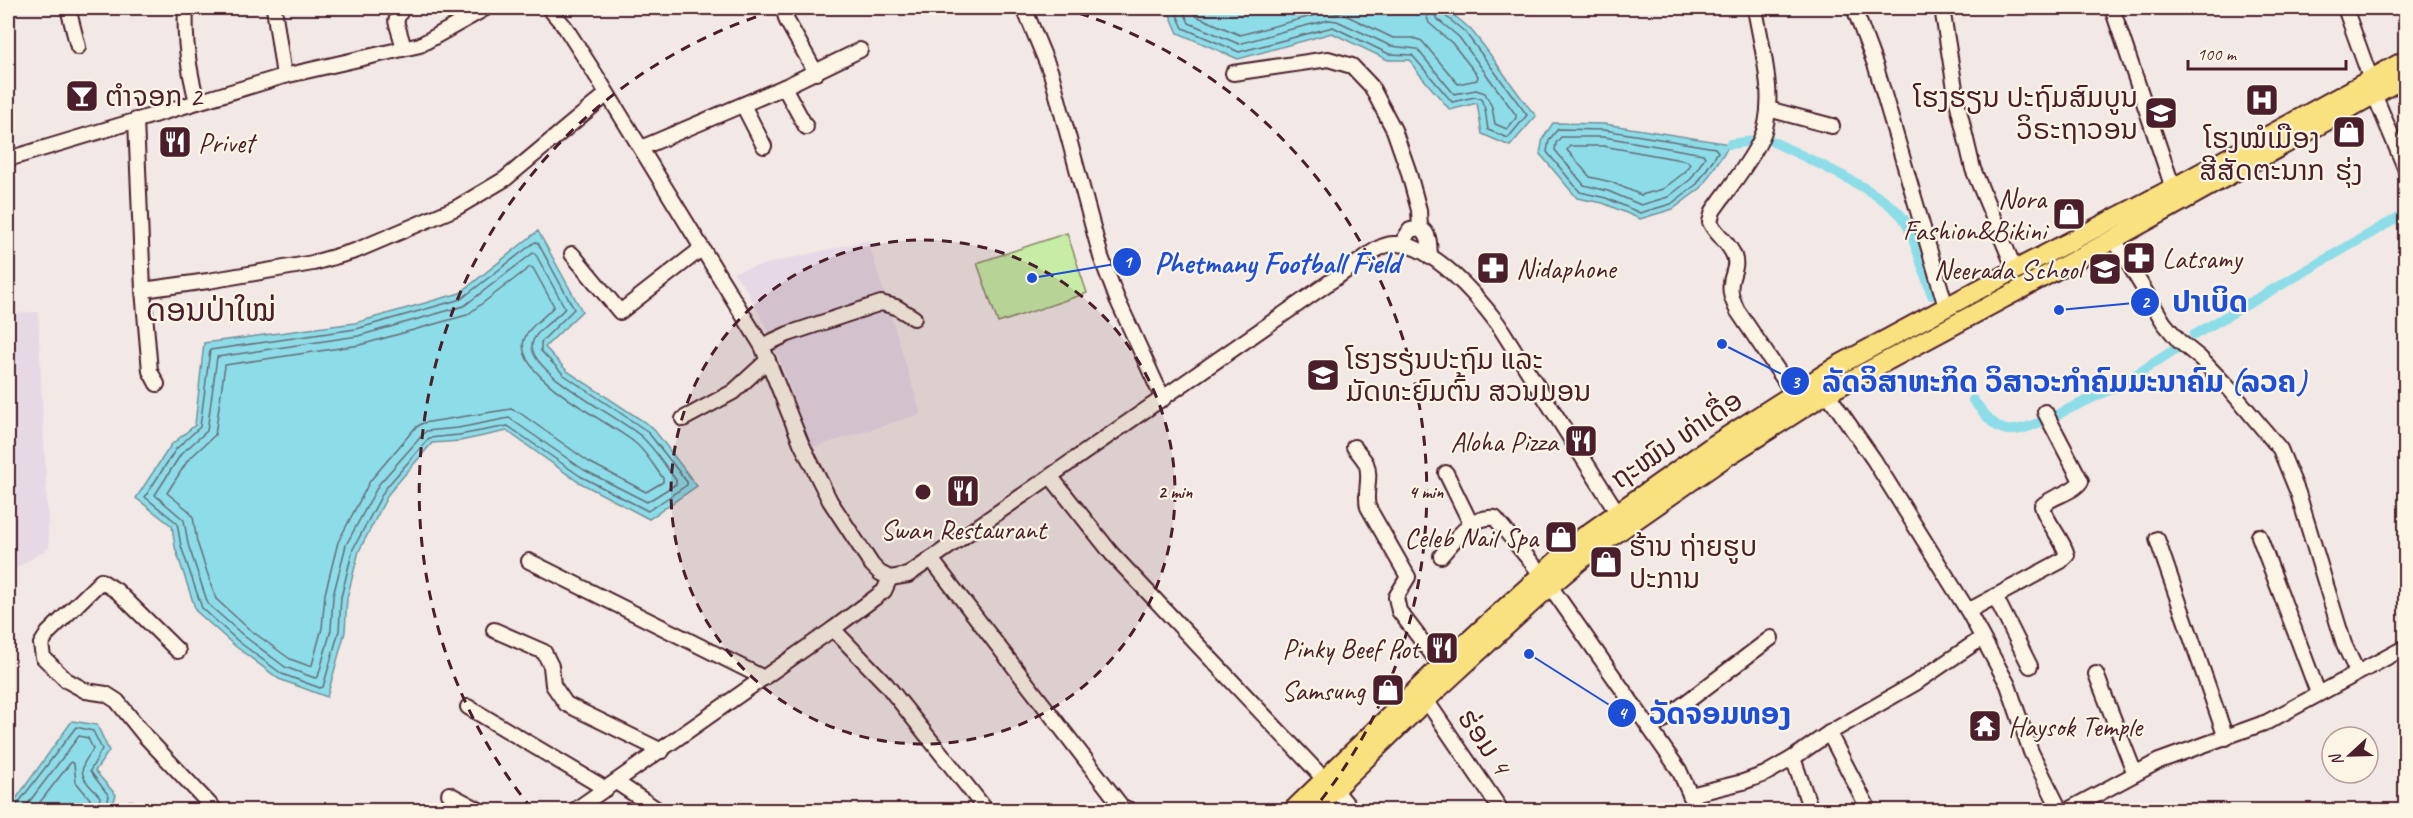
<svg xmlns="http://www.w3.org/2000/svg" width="2413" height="818" font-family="Caveat,'Noto Sans Lao',sans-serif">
<rect width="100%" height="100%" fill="#f2e8e5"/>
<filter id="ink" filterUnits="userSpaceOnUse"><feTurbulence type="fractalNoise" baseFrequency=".0167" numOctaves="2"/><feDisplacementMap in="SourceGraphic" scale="12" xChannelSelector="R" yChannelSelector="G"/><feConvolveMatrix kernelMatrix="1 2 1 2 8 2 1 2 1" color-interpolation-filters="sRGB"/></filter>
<g filter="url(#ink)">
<g fill="#e6d9e5">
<path d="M868,240L921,414L812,448L773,342L747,290L733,272Z"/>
<path d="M38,312L49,548L8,573V313Z"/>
</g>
<path fill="#c6eca6" stroke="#888668" stroke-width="1.5" d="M1067,233L1087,293L998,323L977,263Z"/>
<g fill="#8ddde8" stroke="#72919c" stroke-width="1.5">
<path d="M1167,8H1444C1452,14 1462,21 1470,29C1494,56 1512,89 1536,116L1510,146L1482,134L1477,103L1450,110L1416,70L1410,60H1388L1332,33L1238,59L1178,33Z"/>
<path d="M1553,123L1605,124L1730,144L1701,188L1673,209L1640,219L1603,203L1577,198L1540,154L1543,138Z"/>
<path d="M538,231L582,311L545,347L567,371L652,427L697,486L649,519L577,481L507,431L460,441L432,443L389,493L359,551L347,598L345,632L327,697L279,679L235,646L196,611L175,547L172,526L136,498L171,445L195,425L204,343L355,323L460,293Z"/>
<path d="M72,721L97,725L109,751L95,771L116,795L111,810H8Z"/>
</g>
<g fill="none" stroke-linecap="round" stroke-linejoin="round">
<g stroke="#656b77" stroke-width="1.5">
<path d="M1174,8L1183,28L1239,52L1333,27L1389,54L1412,55L1452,102L1475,97L1481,99L1485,109L1488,130L1508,138L1527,115L1465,32L1443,14L1441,8"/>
<path d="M1182,8L1189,23L1239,44L1284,31L1329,20L1337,21L1391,46L1417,49L1454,94L1476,90L1485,93L1492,107L1495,124L1507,129L1516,118V115L1459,37L1436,18L1433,8"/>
<path d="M1192,8L1196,16L1240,35L1327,12L1341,13L1393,38H1413L1422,41L1458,84L1477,80L1478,76L1452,43L1429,23L1424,8"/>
<path d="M1558,129L1604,130L1715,148L1718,152L1697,184L1671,204L1640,213L1606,198L1580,192L1547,152L1549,140Z"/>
<path d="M1561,137H1604L1703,154L1705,157L1691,179L1668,197L1641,205L1608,191L1584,185L1555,150L1556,143Z"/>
<path d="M1570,146H1603L1687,161L1690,164L1685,172L1663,189L1641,195L1611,182L1590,177L1567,150Z"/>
<path d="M535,242L538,243L574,309L541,342V351L564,375L647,431L687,482V485L648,511L580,476L508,426L459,435L429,438L385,489L353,549L341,597L339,631L323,687L320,688L282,674L239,642L202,608L181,546L177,523L145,497L176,449L200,427L210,350L356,329L461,299Z"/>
<path d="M533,253L536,255L565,308C557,319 534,330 532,345C529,373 623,419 642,437C655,449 665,466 676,480V484L647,502L584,470L509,418L458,428L426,431L379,484L346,545L333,596L331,630L318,677L315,678L285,667L244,636L208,604L188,544L184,520L155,495L181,454L207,431L217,357L358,336L464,306Z"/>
<path d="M530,267L533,268L554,306C545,318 528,326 524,340C514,377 611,423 634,442C646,451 654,467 663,478V482L646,492L589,462L520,413L511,409L423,423L415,428L370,481L338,542L325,594L322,628L312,665L309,666L290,659L249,629L216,599L197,542L193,517L188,510L167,493L188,460L215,435L225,365L360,345L467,315Z"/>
<path d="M13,810L76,727L93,731L102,749L90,771L109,796L106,810"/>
<path d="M23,810L79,736L88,738L93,749C90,755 84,760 83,767C79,779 94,789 100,797L98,810"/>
<path d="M34,810L71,762L74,764L76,782L90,799L89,810"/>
</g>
<g stroke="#8ddde8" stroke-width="10">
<path d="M1767,139C1797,153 1891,195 1905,221C1917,244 1923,271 1932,295"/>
<path d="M1730,144L1752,141"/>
<path d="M2194,335L2406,213"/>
<path d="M1973,400C1997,429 2002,439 2040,422"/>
<path d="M2056,415L2122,384L2177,348"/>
</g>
<g stroke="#4a1f2b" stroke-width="18">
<g id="minor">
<path d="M68,8L78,47"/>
<path d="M186,8C184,41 189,70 197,102"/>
<path d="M274,8L284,76"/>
<path d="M402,8L396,21L404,48"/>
<path d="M549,8L565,27L599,80L762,346L801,443L830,501L872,565L880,573L890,578L908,575L1360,261C1370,254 1380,245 1393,244C1430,241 1478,297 1498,324L1621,518"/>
<path d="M783,8L787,21L816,73"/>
<path d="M1024,8L1051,73L1101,257L1117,299L1163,399"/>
<path d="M1755,8C1761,46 1779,104 1760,141C1748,165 1729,188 1713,211L1710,222C1716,235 1729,242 1734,256C1738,267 1732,273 1731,283C1729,293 1733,301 1737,310L1793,393"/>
<path d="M1854,8L1876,67L1946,307"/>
<path d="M1942,8L1957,101L1973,169L2015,270"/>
<path d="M2112,8L2173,188"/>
<path d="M2345,8L2371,80"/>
<path d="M1233,73L1328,59L1352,66L1371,86L1394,130L1408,170L1419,210L1420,228"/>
<path d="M784,87L806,127"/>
<path d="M2374,94L2406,170"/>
<path d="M743,105L764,146"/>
<path d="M1768,109L1832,126"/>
<path d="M136,120L143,290L150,371L157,384"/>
<path d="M641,148L784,87L860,50"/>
<path d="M8,159L284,76L420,45L486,8"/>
<path d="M2114,239L2164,323L2179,341L2200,358L2227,386L2280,449L2298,493L2344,644L2357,672"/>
<path d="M1401,244L1410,230L1420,228C1431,234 1429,246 1430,257"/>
<path d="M572,254L620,312L701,249"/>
<path d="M143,290L208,281L313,263L355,251L456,208L505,179L607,94"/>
<path d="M762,346L788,334L881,303L896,307L914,318"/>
<path d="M1827,393L1874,460L1968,611L2008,685L2031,752L2060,810"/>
<path d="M683,419L733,392L768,360"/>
<path d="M1354,447C1358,452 1363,458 1366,463C1372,477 1364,492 1368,507L1408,577L1396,597L1399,611L1441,666"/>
<path d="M1446,473L1471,524"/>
<path d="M1051,477L1112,554L1325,780"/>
<path d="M2259,536L2318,693"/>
<path d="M2157,539L2226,738"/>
<path d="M1441,556C1455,540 1471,515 1495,518L1541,574"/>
<path d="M931,559L1122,807L1130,810"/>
<path d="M529,561L764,678"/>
<path d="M1550,586L1679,770L1697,810"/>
<path d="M1995,596L2030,666"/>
<path d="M1968,611L2061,561L2067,555C2062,537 2047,524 2042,506C2053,495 2072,494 2081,481L2045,412"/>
<path d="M833,629L886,684L986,810"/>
<path d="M494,630L544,652L551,666L553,685L566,704L662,751"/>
<path d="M178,651L117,591L101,581L48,633L41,644L43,657L66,680L86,691L106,694L117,701L146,737L215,810"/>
<path d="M2096,674L2135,774"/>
<path d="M1426,700L1501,810"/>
<path d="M468,707L606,789"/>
<path d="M1651,729L1771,638"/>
<path d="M1829,733L1869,810"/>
<path d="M1793,758L1811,810"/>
<path d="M616,782L658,810"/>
<path d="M1335,790L1352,810"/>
<path d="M449,794L479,810"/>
<path d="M1690,795L1743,782L1765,774L1793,758L1829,733L1914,684L1982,638"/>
<path d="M131,809L132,810"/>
<path d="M575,810L833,629L884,591L890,578"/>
<path d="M2068,810L2159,761L2267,722L2406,647"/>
</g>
</g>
<g stroke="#4a1f2b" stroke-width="22">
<g id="major">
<path d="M1293,810L1441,666L1583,537L1712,446L1837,366L2015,270L2173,188L2406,60"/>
<path d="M1313,810L1426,700L1550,586L1595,548L1723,459L1827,393L2114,239L2406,77"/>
</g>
</g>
<use href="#minor" stroke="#fcf5e5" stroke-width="14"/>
<use href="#major" stroke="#fae180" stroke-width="18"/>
</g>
</g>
<circle cx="923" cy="492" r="252" fill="#4a1f2b" fill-opacity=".12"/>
<g fill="none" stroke="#4a1f2b" stroke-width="3" stroke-dasharray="10 8">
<circle cx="923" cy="492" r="252"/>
<path d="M532 809A503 503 0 0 1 784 8M1062 8A503 503 0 0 1 1314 809"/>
</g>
<defs>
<g id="bar-square" transform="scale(1.725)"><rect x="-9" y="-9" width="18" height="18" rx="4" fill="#4a1f2b" stroke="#fcf5e5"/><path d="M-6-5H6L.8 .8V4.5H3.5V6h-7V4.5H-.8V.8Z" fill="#fff"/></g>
<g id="hospital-square" transform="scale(1.725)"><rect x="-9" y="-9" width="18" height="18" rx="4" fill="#4a1f2b" stroke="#fcf5e5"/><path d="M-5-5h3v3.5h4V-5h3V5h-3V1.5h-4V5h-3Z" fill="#fff"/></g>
<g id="school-square" transform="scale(1.725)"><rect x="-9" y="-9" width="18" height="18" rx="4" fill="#4a1f2b" stroke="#fcf5e5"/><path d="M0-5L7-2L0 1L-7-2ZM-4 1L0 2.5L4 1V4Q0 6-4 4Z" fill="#fff"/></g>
<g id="shop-square" transform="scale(1.725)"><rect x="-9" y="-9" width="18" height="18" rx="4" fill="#4a1f2b" stroke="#fcf5e5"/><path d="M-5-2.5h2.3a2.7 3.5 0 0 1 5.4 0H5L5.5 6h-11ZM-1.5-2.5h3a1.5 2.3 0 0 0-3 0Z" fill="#fff"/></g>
<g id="restaurant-square" transform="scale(1.725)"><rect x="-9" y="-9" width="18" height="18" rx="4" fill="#4a1f2b" stroke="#fcf5e5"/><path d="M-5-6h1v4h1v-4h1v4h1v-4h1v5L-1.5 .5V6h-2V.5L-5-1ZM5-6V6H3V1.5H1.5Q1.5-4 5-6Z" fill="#fff"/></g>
<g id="pharmacy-square" transform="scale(1.725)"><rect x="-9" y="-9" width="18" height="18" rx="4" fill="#4a1f2b" stroke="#fcf5e5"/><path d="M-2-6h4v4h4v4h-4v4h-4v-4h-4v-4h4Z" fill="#fff"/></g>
<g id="temple-square" transform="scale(1.725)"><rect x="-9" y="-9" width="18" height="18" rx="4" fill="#4a1f2b" stroke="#fcf5e5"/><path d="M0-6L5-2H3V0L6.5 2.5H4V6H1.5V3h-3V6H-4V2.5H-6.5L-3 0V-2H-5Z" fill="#fff"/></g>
</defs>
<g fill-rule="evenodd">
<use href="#bar-square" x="82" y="96"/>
<use href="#hospital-square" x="2262" y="100"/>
<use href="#school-square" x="2161" y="113"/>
<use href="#shop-square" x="2349" y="132"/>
<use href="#restaurant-square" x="175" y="142"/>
<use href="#shop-square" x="2069" y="214"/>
<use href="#pharmacy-square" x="2139" y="258"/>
<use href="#pharmacy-square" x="1493" y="268"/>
<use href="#school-square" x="2105" y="269"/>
<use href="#school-square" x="1323" y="375"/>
<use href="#restaurant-square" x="1581" y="441"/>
<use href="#restaurant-square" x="963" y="491"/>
<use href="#shop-square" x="1561" y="537"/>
<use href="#shop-square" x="1606" y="562"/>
<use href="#restaurant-square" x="1442" y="648"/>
<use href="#shop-square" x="1388" y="690"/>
<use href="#temple-square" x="1985" y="726"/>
</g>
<g text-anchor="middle" stroke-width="4.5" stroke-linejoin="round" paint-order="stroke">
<g font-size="28" fill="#4a1f2b" stroke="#fcf5e5" text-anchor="start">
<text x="105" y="106">ຕຳຈອກ 2</text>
<text x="2138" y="107" text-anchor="end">ໂຮງຮຽນ ປະຖົມສົມບູນ<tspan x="2138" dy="32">ວິຣະຖາວອນ</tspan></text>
<text x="2262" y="148" text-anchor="middle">ໂຮງໝໍເມືອງ<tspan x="2262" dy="32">ສີສັດຕະນາກ</tspan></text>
<text x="198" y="152">Privet</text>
<text x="2349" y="180" text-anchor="middle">ຮຸ່ງ</text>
<text x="2046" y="208" text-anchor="end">Nora<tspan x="2046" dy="32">Fashion&amp;Bikini</tspan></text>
<text x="2162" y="268">Latsamy</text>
<text x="1516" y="278">Nidaphone</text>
<text x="2082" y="279" text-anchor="end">Neerada School</text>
<text x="1346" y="369">ໂຮງຮຽນປະຖົມ ແລະ<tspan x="1346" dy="32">ມັດທະຍົມຕົ້ນ ສວນມອນ</tspan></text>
<text x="1558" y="451" text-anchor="end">Aloha Pizza</text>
<text x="963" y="539" text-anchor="middle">Swan Restaurant</text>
<text x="1538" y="547" text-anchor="end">Celeb Nail Spa</text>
<text x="1629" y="556">ຮ້ານ ຖ່າຍຮູບ<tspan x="1629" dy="32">ປະການ</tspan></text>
<text x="1419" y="658" text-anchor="end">Pinky Beef Pot</text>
<text x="1365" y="700" text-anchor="end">Samsung</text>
<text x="2008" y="736">Haysok Temple</text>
</g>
<g font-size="28" fill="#4a1f2b" stroke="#fcf5e5">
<text transform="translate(1676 439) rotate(-34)" y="10">ຖະໝົນ ທ່າເດື່ອ</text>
<text transform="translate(1485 741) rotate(56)" y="10">ຮ່ອມ 4</text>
</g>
<g font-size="32" fill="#4a1f2b" stroke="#fcf5e5">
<text x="211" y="321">ດອນປ່າໃໝ່</text>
</g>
</g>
<circle cx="923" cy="492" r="9" fill="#4a1f2b" stroke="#fcf5e5" stroke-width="3"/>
<g font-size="18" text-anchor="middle" font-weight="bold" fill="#4a1f2b" stroke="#fcf5e5" stroke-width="4.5" stroke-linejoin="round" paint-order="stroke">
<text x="1175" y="498">2 min</text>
<text x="1426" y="498">4 min</text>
</g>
<path fill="none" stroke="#1d4ed8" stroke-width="2" d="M1032 278L1127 262M2059 310L2145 302M1722 344L1795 381M1529 654L1622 713"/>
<g fill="#1d4ed8" stroke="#fcf5e5" stroke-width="2">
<circle cx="1032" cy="278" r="6"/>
<circle cx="2059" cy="310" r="6"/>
<circle cx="1722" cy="344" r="6"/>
<circle cx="1529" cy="654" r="6"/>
<circle cx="1127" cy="262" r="15"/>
<circle cx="2145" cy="302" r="15"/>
<circle cx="1795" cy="381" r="15"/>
<circle cx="1622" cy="713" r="15"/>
</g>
<g font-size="18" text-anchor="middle" font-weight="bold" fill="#fff">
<text x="1127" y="268">1</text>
<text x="2145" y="308">2</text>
<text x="1795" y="388">3</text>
<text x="1622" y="719">4</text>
</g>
<g font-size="30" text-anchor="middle" font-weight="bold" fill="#1d4ed8" stroke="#fcf5e5" stroke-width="4.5" stroke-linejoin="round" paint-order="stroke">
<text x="1277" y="273">Phetmany Football Field</text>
<text x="2210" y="312">ປາເບິດ</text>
<text x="2064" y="392">ລັດວິສາຫະກິດ ວິສາວະກຳຄົມມະນາຄົມ (ລວຄ)</text>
<text x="1720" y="724">ວັດຈອມທອງ</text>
</g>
<rect width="2413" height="818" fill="none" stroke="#fcf5e5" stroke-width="30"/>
<rect x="15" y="15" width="2383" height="788" fill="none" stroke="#4a1f2b" stroke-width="2" filter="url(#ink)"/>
<g transform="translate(2350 755) rotate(248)"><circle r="28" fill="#fcf5e5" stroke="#b59f9b" stroke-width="1.5"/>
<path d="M0-4.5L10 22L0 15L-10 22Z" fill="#4a1f2b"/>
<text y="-9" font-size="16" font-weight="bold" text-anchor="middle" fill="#4a1f2b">N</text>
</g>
<path d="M2188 60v9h158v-9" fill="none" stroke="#4a1f2b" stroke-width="3"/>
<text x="2197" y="60" font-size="18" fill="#4a1f2b" stroke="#fcf5e5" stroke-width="4.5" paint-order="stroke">100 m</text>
</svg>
